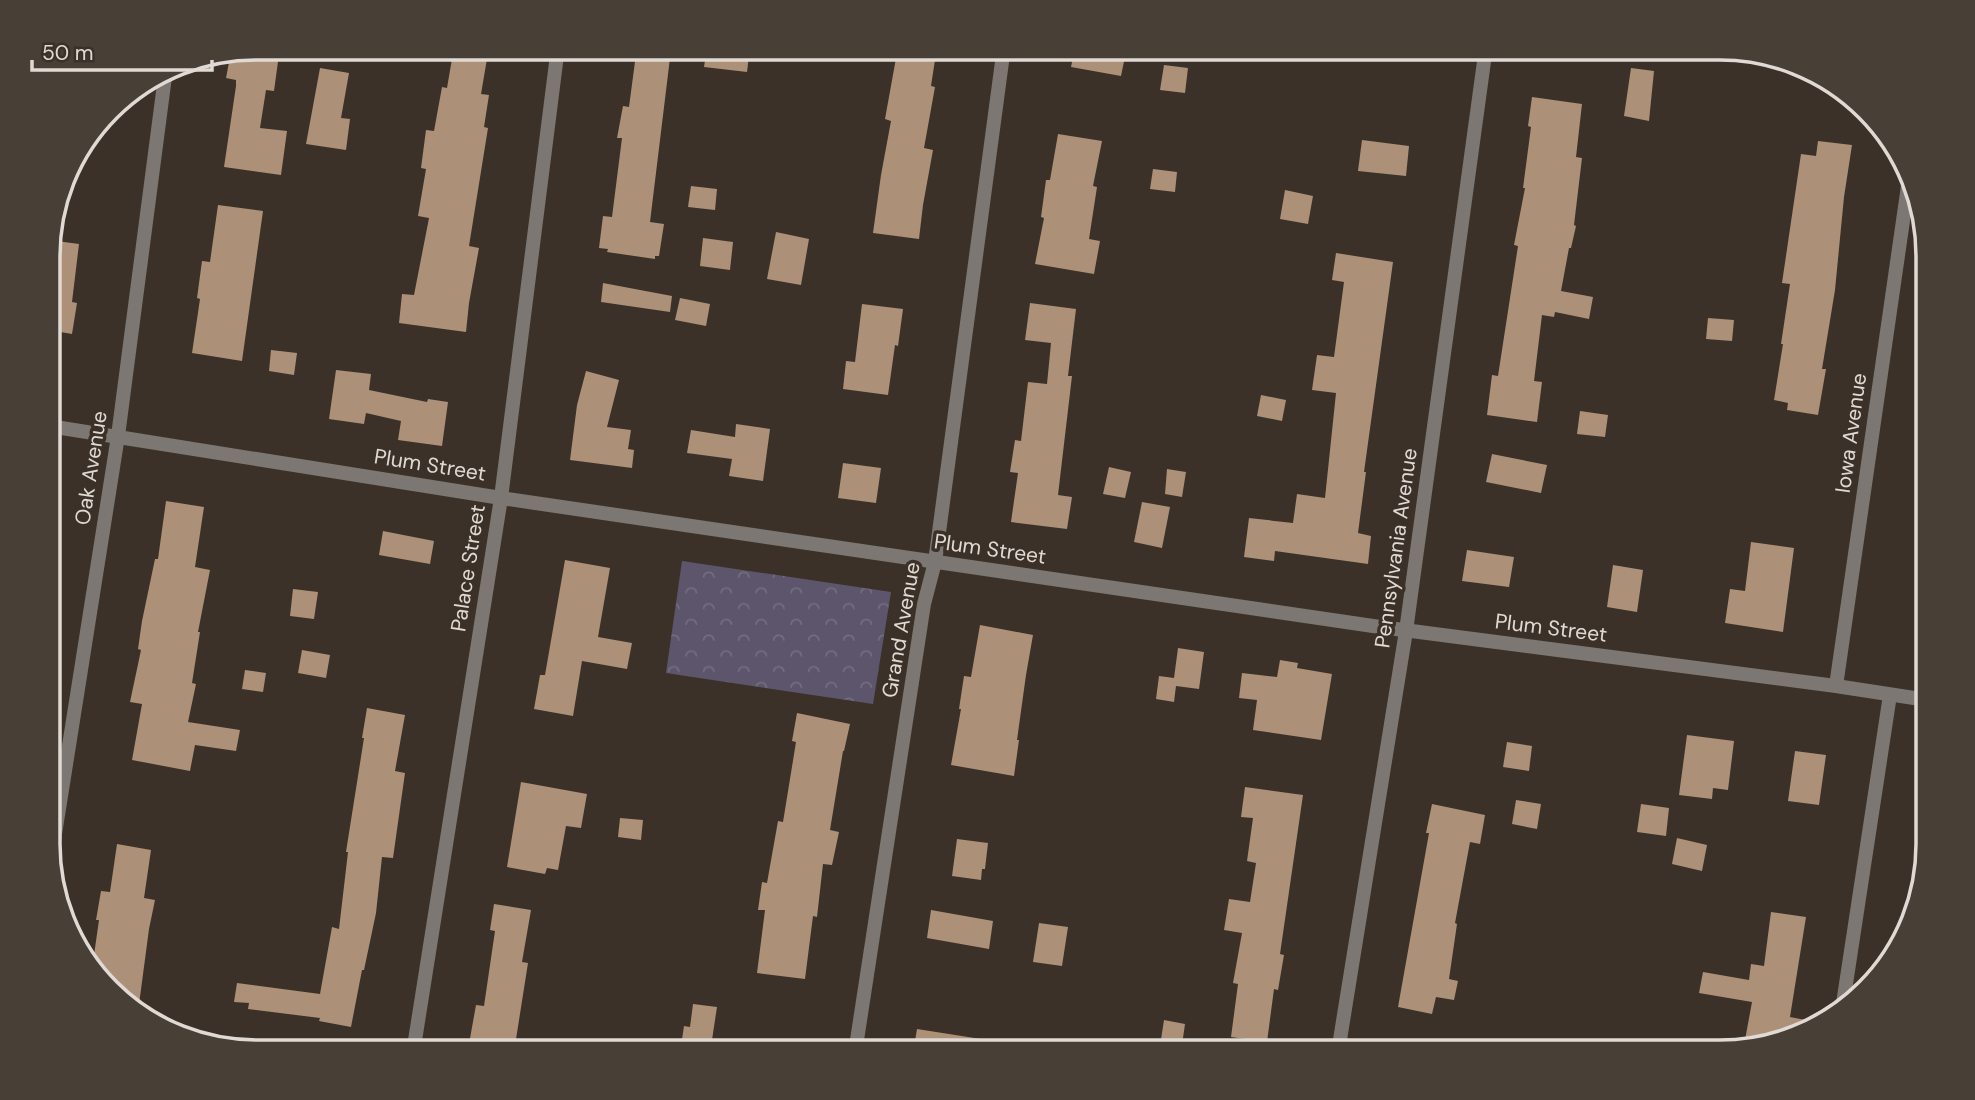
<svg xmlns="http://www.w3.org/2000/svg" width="1975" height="1100" font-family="'DM Sans',sans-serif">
<defs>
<pattern id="park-crowns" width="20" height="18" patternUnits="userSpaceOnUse" patternTransform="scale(1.75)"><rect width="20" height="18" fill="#5c556c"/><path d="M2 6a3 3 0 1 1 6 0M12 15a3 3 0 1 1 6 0" fill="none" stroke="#736d80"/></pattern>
</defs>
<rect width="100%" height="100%" fill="#3b3128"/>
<path fill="url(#park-crowns)" d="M682,561L891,592L873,704L666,673Z"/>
<g fill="#ad9078">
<path d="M256,47H280L274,91L266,90L260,128L287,131L281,175L224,167L236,86V80L226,78L231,52Z"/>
<path d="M454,47H489L481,94L489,95L484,127L488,128L469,246L479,248L469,303L466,332L399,323L402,294L414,295L429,218L418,216L426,169L421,168L426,130L434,131L442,87L447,88Z"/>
<path d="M707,47H750L747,72L704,67Z"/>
<path d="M898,47H937L931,86L935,87L924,148L933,150L923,205L919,239L873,233L881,175L891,121L885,119Z"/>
<path d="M1075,47H1127L1121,76L1071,67Z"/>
<path d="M636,54L670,58L650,222L664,224L659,256H655V259L607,252L608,249L599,248L603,216L612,217L622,138H617L623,106L629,107Z"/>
<path d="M1164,65L1188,68L1185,93L1160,90Z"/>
<path d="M320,68L349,73L341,118L350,119L346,150L306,144Z"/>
<path d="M1631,68L1654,71L1649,121L1624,116Z"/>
<path d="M1532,97L1582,104L1576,157L1582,158L1574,225L1576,226L1571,248H1569L1561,291L1593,297L1589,319L1555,312L1554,317L1542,315L1534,381L1542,382L1537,422L1487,415L1492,375L1498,376L1518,246L1514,245L1525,188H1523L1531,127L1528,126Z"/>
<path d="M1058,134L1102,141L1093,186L1097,187L1089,239L1100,241L1094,274L1035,264L1044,218L1041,217L1046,180H1050Z"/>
<path d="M1362,140L1409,146L1406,176L1358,171Z"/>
<path d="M1818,141L1852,145L1844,197L1835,290L1822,369H1826L1818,415L1787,410L1788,403L1774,400L1783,344H1781L1790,284L1782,283L1801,154L1816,156Z"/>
<path d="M1153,169L1177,172L1175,192L1150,189Z"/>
<path d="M691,186L717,189L715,210L688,207Z"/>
<path d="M1285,190L1313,196L1308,224L1280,219Z"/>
<path d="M218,205L263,211L242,361L192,353L200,299L197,298L202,261L210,262Z"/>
<path d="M776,232L809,239L801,285L767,279Z"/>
<path d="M703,238L733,242L730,270L700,266Z"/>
<path d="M49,240L79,244L72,302L77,303L72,334L49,330Z"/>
<path d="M1336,253L1393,262L1364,472H1366L1358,533L1371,536L1368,564L1275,551L1274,561L1244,557L1249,518L1293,523L1297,494L1325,498L1336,393L1312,390L1317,355L1334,357L1344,282L1332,280Z"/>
<path d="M603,283L672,296L670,312L601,302Z"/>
<path d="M680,298L710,304L706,326L675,320Z"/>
<path d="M1030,303L1076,309L1068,376H1072L1058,495L1072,497L1067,529L1011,522L1018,473L1010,472L1015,440L1021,441L1028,382L1047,384L1051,343L1025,340Z"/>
<path d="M862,304L903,309L898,346L895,345L888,395L843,389L846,361L855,362Z"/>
<path d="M1708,318L1734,320L1732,341L1706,339Z"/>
<path d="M271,350L297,353L294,375L269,371Z"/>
<path d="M336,370L371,374L369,390L427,402L428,399L448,402L442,446L398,440L401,421L366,413L364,424L329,419Z"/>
<path d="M586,371L619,380L607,427L631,430L628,449L634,450L632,468L570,460L577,405Z"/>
<path d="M1261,395L1286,400L1282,421L1257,416Z"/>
<path d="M1580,411L1608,415L1605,437L1577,434Z"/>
<path d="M736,424L770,429L763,481L729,476L732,459L687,453L691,430L735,437Z"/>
<path d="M1492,454L1547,465L1541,493L1486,482Z"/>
<path d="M843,463L881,468L876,503L838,498Z"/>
<path d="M1109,467L1131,472L1125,498L1103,494Z"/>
<path d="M1167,469L1186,472L1182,497L1165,494Z"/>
<path d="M166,501L204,507L195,567L210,570L198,632H200L192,683L196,684L188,722L240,730L236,751L195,745L190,771L132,760L142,704L130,702L141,650L138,649L142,621L155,559H158Z"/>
<path d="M1142,502L1170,507L1162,548L1134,542Z"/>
<path d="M383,531L434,541L430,564L379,555Z"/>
<path d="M1751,542L1794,548L1783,632L1725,623L1730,589L1745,591Z"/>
<path d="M1467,550L1514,557L1509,587L1462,581Z"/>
<path d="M565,560L610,568L598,637L632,643L627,669L582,661L573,716L534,709L540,675H545Z"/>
<path d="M1613,565L1643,570L1637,612L1607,607Z"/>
<path d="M293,589L318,592L314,619L290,616Z"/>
<path d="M980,625L1033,635L1026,675L1017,740H1019L1014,776L951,765L961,709H959L964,676L971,677Z"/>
<path d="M1178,648L1204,652L1199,689L1176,686L1174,702L1156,699L1159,676L1174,678Z"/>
<path d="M302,650L330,655L326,678L298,673Z"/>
<path d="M1280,660L1298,663L1297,668L1332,674L1321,740L1253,730L1257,700L1239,698L1242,673L1277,677Z"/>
<path d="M245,670L266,673L263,692L242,689Z"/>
<path d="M367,708L405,715L395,771L405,773L393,858L382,857L376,913L364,970H362L351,1027L319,1021L320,1018L248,1009L249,1003L234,1002L237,983L320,994L332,927L339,929L348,852H346L364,738H362Z"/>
<path d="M797,713L850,724L844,751H843L830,830L839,832L832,865L823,864L817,917L813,916L805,979L757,973L765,910H758L762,882L767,883L778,821L783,822L796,742L792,741Z"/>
<path d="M1687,735L1734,741L1728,790L1713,788L1712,799L1679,795Z"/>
<path d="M1507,742L1532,746L1529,771L1503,767Z"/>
<path d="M1795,751L1826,755L1819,805L1788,801Z"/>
<path d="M521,782L587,794L581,828L566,826L558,870L547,868L545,874L507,867Z"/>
<path d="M1245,787L1303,795L1280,954L1284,955L1278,990L1274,989L1267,1042L1231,1037L1238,984L1233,983L1242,933L1224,930L1229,899L1250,902L1256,863L1247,861L1253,818L1241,817Z"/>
<path d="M1516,800L1541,804L1537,829L1512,824Z"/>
<path d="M1432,804L1485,815L1480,844L1470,842L1455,923L1457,924L1449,979L1458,981L1454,1000L1436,997L1432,1014L1398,1007L1429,833H1426Z"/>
<path d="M1641,804L1669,808L1666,836L1637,832Z"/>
<path d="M620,818L643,820L641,840L618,837Z"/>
<path d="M1677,838L1707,845L1702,871L1672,864Z"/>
<path d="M957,839L988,843L985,869H982L981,880L952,876Z"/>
<path d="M117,844L151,850L144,898L155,900L149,929L138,1012L92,969L99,920H96L101,891L110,892Z"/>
<path d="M494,904L531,910L522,962L528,963L514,1052L469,1044L476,1005L484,1006L495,931L490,930Z"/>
<path d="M931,910L993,921L989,949L927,938Z"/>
<path d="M1771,912L1806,917L1790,1017L1821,1023L1760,1043L1745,1040L1752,1002L1699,993L1703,972L1749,980L1751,964L1764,966Z"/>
<path d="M1039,923L1068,927L1062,966L1033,962Z"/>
<path d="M693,1004L717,1007L710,1053H680L684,1026L690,1027Z"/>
<path d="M1164,1020L1185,1024L1181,1052H1159Z"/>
<path d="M917,1029L1000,1042L999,1053H913Z"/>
</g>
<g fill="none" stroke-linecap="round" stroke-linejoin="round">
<g stroke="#7c7772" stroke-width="14">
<path d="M49,426L501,498L1373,626L1836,686L1927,700"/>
<path d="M1836,686L1908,186"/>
<path d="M49,872L118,436L166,69"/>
<path d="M1842,1010L1890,695"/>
<path d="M1338,1052L1406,631L1486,47"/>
<path d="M413,1053L501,498L558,47"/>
<path d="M855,1053L924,604L935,562L1004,47"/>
</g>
</g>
<g text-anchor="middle" stroke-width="7" stroke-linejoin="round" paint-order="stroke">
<g font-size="21" fill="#e1dad4" stroke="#3b3128">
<text transform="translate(1851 433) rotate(-82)" y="7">Iowa Avenue</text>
<text transform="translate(430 465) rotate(9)" y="7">Plum Street</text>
<text transform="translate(91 468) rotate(-81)" y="7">Oak Avenue</text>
<text transform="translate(1396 548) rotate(-82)" y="7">Pennsylvania Avenue</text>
<text transform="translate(990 549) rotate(8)" y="7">Plum Street</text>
<text transform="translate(468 568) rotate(-81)" y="7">Palace Street</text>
<text transform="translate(1551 628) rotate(7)" y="7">Plum Street</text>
<text transform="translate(901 630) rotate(-80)" y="7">Grand Avenue</text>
</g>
</g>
<path d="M0 0H1975V1100H0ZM256 60H1720A196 196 0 0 1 1916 256V844A196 196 0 0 1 1720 1040H256A196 196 0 0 1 60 844V256A196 196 0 0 1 256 60Z" fill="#483f36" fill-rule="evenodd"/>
<path fill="none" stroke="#e1dad4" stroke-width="3.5" d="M256 60H1720A196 196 0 0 1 1916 256V844A196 196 0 0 1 1720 1040H256A196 196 0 0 1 60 844V256A196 196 0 0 1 256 60Z"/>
<path d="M32 60v10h180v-10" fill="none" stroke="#e1dad4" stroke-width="3.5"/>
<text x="42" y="60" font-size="21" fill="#e1dad4" stroke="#3b3128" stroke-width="5" paint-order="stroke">50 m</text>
</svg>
